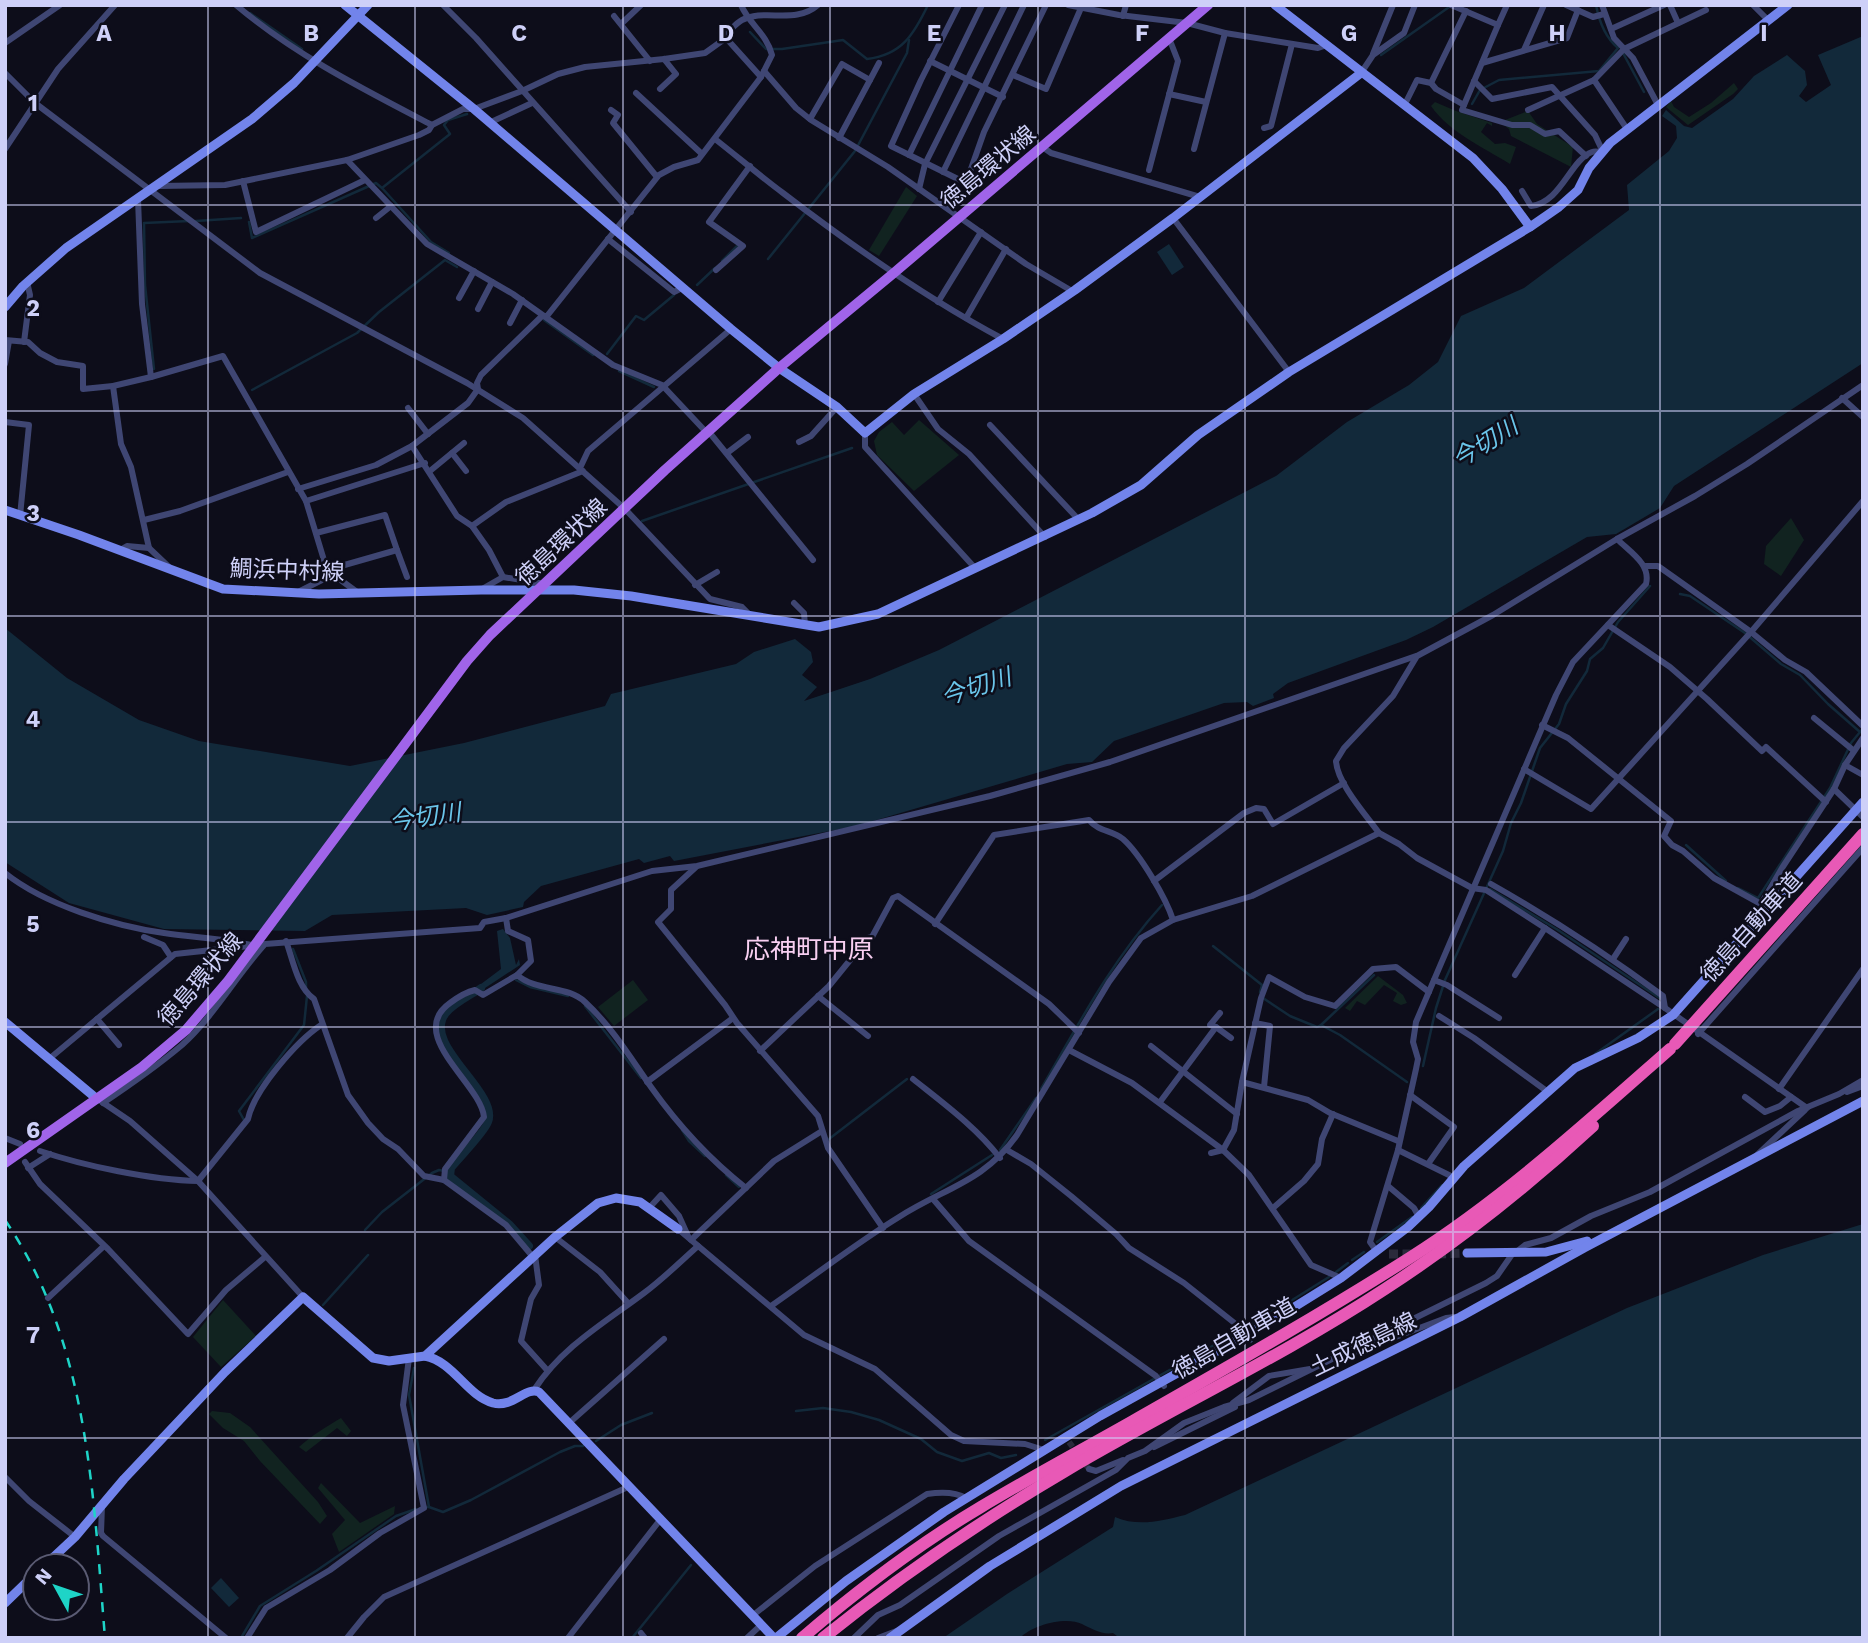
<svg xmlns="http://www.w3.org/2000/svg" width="1868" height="1643" font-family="'Work Sans','Noto Sans JP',sans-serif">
<rect width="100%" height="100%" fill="#0d0d1a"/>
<g fill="#112320">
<path d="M1734,83L1738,89L1733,94L1688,125L1666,107L1671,101L1674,107L1689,117L1711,103Z"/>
<path d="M1435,102L1456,111L1492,123V126L1487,123L1481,132L1495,144L1505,143L1516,147L1510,164C1483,147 1450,133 1431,106Z"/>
<path d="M1528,111L1537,124L1573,147L1571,167L1511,136L1509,129L1500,122Z"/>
<path d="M906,187L917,196L879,256L869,250Z"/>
<path d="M919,420L959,455L914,491L877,455L874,441L879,432L892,422L904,435Z"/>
<path d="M1791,518L1804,540L1781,576L1764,564L1766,546Z"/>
<path d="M1378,976L1403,995L1407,1003L1401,1005L1393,1001L1397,993L1384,985L1365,1005L1357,1001L1350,1011L1345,1008Z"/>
<path d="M633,980L648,1000L614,1026L598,1007Z"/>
<path d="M223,1300L256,1336L221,1367L193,1337Z"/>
<path d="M212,1411L230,1413L250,1427L318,1502L327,1516L320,1524L260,1461L244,1441L223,1428L209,1414Z"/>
<path d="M341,1418L351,1431L347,1436L337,1428L306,1452L299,1447C312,1435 326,1427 341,1418Z"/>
<path d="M321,1483L360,1523L395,1506L394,1514L339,1552L332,1534L345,1520L318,1488Z"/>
</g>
<g fill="#12293a">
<path d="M1863,36V363L1674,486L1660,508L1616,534L1587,537L1433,627L1406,640L1288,683L1273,694L1274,698L1253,706L1247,702L1224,703L1114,741L1092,762L1067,764L856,826L674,861L670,856L644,863L639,859L541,886L524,902L523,907L487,915L466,908L332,915L305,931L164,929L69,903L5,862V628L67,678L139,720L199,741L350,766L464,743L605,706L611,694L736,664L754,652L795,639L811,652L813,662L802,675L817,687L804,701L870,679L939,650L1276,476L1347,422L1409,385L1438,362L1461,316L1524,288L1629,210L1627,185L1669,151L1677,138L1676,126L1662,116L1666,110L1684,126L1692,128L1733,99L1754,76L1787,55L1805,71L1807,85L1799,96L1806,102L1831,85L1818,55Z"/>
<path d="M1169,244L1184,267L1172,275L1157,252Z"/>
<path d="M503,929L510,938L516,965L519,959L520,965L482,990L477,987L501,969L497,931Z"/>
<path d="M1863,1224V1638H1114L1117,1636L1113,1633C1102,1635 1092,1629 1082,1624C1066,1616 1032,1625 1020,1638H943L1007,1594L1113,1527L1115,1517C1138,1527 1161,1521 1185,1515L1627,1308L1763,1255Z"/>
<path d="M221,1578L239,1598L229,1607L211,1588Z"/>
</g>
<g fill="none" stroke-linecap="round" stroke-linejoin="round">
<g stroke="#12293a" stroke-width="2.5">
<path d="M250,13L302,49"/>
<path d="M750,32L766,49H782L843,40L867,59C902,55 914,34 928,5"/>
<path d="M1623,53L1644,92"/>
<path d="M1381,55L1452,5"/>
<path d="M1472,104L1480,90L1499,80L1599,71L1618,48C1606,38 1599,21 1596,5"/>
<path d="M382,188L431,242L449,253"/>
<path d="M196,221L241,218"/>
<path d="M249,222L252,238L376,183L382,188L450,134L444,125L448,120L467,114"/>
<path d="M768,259L855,151L907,53L909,40"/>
<path d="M722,261L739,244"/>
<path d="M697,285L715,268"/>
<path d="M544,320L593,355"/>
<path d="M607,354L636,316L644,320L674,295"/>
<path d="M154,369L145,285L144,223L189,221"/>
<path d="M619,371L654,387"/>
<path d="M252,390L357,333L379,312L445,260L457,267"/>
<path d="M642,521L852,448"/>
<path d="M1680,594L1690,596L1745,633L1781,664L1800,675L1828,704L1860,732L1863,729"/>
<path d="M1686,845L1726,881"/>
<path d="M1738,888L1758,898L1830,788L1851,743L1860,732"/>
<path d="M1490,889L1558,930L1661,999"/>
<path d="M1213,946L1262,985L1260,992"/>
<path d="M293,949L306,982V989"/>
<path d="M516,980L530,987L568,996"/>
<path d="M1263,998L1290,1016L1317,1027L1321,1025L1340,1035L1407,1082"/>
<path d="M585,1006L641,1078"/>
<path d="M1321,1025L1374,975"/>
<path d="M1595,1054L1658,1009"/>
<path d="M1423,1066L1436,1008L1445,980L1503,851L1511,823L1521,803L1540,748L1559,724L1566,704L1587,671L1590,659L1603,648L1618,622L1650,586"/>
<path d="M1041,1089C1078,1025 1112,960 1162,905"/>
<path d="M244,1120L239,1111L304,1025L307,996"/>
<path d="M682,1130L689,1141L705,1156"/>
<path d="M829,1139L907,1079"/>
<path d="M1000,1150L1036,1098"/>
<path d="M726,1175L739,1187"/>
<path d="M931,1194L992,1155"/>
<path d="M1421,1208L1442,1185"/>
<path d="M365,1230L382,1212L432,1173L439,1170L450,1172"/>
<path d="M1377,1242L1412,1217"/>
<path d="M1352,1260L1364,1252"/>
<path d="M1336,1272L1348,1263"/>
<path d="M1289,1302L1329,1277"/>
<path d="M323,1305L368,1255"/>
<path d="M1271,1312L1283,1305"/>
<path d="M1246,1327L1262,1317"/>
<path d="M414,1368L409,1395L429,1507H426"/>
<path d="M796,1411L823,1408L851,1412L879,1420L921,1439L937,1452L962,1461L989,1453L1001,1458L1016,1455"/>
<path d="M1045,1440L1239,1331"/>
<path d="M596,1441L621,1425L652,1413"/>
<path d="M429,1507L443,1512L471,1500L560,1452L575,1446H583"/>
<path d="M241,1638L260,1606L316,1571L396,1516L416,1509"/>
<path d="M632,1638L691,1565"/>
</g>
<path stroke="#12293a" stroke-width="8" d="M481,988C471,995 454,1003 446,1013C420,1044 500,1092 488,1122C484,1133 459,1158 451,1168L450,1176L509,1224L529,1246"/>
<path stroke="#2a2a3b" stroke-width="6" stroke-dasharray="6 3" stroke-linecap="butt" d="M1069,1442L1089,1469"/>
<g stroke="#2a2a3b" stroke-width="9" stroke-dasharray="9 4.5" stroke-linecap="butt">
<path d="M1389,1254H1416"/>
<path d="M1437,1254L1467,1253"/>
</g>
<g stroke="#3f4673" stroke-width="6">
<path d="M236,5C295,55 363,89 432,125"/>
<path d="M443,5L476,38L631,212"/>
<path d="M959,5L921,80L891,146L966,183L984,132L1046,5"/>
<path d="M1068,5L1119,15L1187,23L1225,33L1318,48L1327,45"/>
<path d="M1451,5L1498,25L1507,5"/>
<path d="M1566,5L1593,17L1604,14"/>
<path d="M1602,5L1614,38L1633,58L1658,105"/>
<path d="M1670,5L1678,23"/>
<path d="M1753,5L1768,20"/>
<path d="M614,16L650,61"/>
<path d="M1123,16L1126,5"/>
<path d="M621,24L641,5"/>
<path d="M1611,29L1664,5"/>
<path d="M726,38L761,77"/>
<path d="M5,43L60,5"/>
<path d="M1524,50L1544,5"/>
<path d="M1373,54L1393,5"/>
<path d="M930,61L1003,97"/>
<path d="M1482,63L1567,38L1578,10"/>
<path d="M764,71L796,108L811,120L888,167L1026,264L1072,291"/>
<path d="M5,73L35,103L260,273L467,383L523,418L625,509L710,599L742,607L749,614"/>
<path d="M1361,73L1373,55L1404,33L1415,5"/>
<path d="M1013,75L1046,89L1081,8"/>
<path d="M870,80L879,63"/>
<path d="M1594,80L1624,49L1706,10"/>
<path d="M1474,81L1492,99L1552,87L1595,135L1603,152C1599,152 1595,151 1592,152C1570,160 1561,203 1531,206L1522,191"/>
<path d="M1431,83L1466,11"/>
<path d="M660,89L676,74L664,59"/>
<path d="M636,93L702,154"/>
<path d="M1169,94L1206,102"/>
<path d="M1464,105L1462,110L1512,125H1530L1545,134L1559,131L1586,156"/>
<path d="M1404,106L1417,80L1431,83L1436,89L1464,105L1498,25"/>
<path d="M611,110L618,115L613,123L657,177"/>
<path d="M1528,110L1594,80L1627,129"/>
<path d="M810,119L842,64L870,80L839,138"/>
<path d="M489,123L532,103"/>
<path d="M1264,128L1271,126L1292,44"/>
<path d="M715,139C738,157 760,176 783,193C852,246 926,298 1003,339"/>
<path d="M1041,146L1051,153L1200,197"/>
<path d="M5,149L58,69L115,5"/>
<path d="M1194,149L1225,33"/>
<path d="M909,155L982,5"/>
<path d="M347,160L427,244L513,294L613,365L662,385L707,433"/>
<path d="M1149,170L1178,61L1169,38"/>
<path d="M943,172L1024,5"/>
<path d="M243,181L256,232L365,180"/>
<path d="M158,186L225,185L347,160L419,135L429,130L432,125L463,109H474L522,91L558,74L585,67L664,59L705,53L726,38L725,35C731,30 736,23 742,20C765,8 795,25 818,5"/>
<path d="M919,189L925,164L1005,5"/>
<path d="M138,199L142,304L151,377"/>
<path d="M376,218L391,206"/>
<path d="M1173,218L1289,372"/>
<path d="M608,239L674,292L682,288"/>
<path d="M716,270L743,246L709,222L750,166"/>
<path d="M459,298L474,271"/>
<path d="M938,302L981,232"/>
<path d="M478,309L492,282"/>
<path d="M966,318L1006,249"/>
<path d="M510,323L522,300"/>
<path d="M5,340L28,342L40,353L57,362L83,366V389L113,386L151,377L223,356L306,501L327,570L357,592"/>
<path d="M24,342L30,295L27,282"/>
<path d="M5,364L9,341"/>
<path d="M113,386L121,444L131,467L149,548L169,567"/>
<path d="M914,394L938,429L969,454L1045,537"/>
<path d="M1842,398L1863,417"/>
<path d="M408,408L428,434"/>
<path d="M5,422L29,425L20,516"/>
<path d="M990,425L1079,520"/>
<path d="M709,432L813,560"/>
<path d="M865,433V447L975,568"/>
<path d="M799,442L811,436L837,407"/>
<path d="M452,453L466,471"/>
<path d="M727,453L748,437"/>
<path d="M580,468L588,451L731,329"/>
<path d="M430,471L464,443"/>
<path d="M298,489L376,465L412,446"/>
<path d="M306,501L425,463"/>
<path d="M144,520L180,511L288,472"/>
<path d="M472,526L506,502L583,471"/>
<path d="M120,550L127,546L149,548"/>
<path d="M397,550L407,577"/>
<path d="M1645,566H1658L1751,632L1785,660L1806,672L1863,726"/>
<path d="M503,577L545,584"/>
<path d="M695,585L717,572"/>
<path d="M482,589L503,577L489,550L472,526L457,516L412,446L468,403L478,389L477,383L481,375L542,316H547L659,175L674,167L698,160L761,77L772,55C767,34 749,24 741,5"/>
<path d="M300,591L326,578L327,570L397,550L385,515L316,533"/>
<path d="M794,603L804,613L805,625"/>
<path d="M1608,625L1670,667L1707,699L1762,751L1766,747L1826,802"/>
<path d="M1814,718L1853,750"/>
<path d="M1542,725L1568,738L1671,821L1664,836L1672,845L1683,851L1714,878L1761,904"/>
<path d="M1845,765L1863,775"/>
<path d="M1524,769L1591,809L1751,632L1863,501"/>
<path d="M1834,789L1863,817"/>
<path d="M1379,833L1399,844L1417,858L1472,888L1486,890L1545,928L1665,1008L1807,1108"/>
<path d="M696,867L671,890V909L658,922L725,1005L737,1023L818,1116L828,1148L883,1228"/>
<path d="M5,873C45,905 114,926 164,933C195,938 225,938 255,946"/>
<path d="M1154,881L1244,813L1256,808L1264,809L1273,824L1344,783"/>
<path d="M1491,884C1551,918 1608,955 1663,996L1665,1008"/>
<path d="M1763,905L1761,904L1782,868L1834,789L1845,765L1863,738"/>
<path d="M506,918L508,931L528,940L531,961L517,975"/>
<path d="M935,924L994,835L1089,820C1099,832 1112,830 1123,839C1140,854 1166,898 1173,920"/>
<path d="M144,937L163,945L171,957"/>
<path d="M286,941C293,960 297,987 314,999L348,1095L368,1123L383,1139L398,1149L424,1176L444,1180L506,1225L533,1257"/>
<path d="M1613,959L1626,939"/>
<path d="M1515,975L1545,928"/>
<path d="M1434,980L1447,985L1499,1018"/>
<path d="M818,996L868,1036"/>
<path d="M1439,1016L1474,1038L1548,1092"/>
<path d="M97,1019L119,1045"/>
<path d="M1255,1023L1270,1026L1264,1087"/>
<path d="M1216,1027L1210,1025L1220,1013"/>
<path d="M1698,1034L1863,848"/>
<path d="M1151,1046L1237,1114"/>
<path d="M1069,1050L1132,1083L1223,1150L1249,1175L1311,1265L1341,1278"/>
<path d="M760,1051L829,986L868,938L872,937L893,898L898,896L1049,1004L1079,1033"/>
<path d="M49,1059L175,954L249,946"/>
<path d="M913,1079C943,1103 976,1127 1000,1158"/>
<path d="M647,1082L733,1018"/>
<path d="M1242,1082L1261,998L1269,977L1305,997L1335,1006L1373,969L1396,967L1429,992"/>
<path d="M1779,1089L1863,969"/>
<path d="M1847,1092L1863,1086"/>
<path d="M1410,1095L1454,1127L1428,1164"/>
<path d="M1745,1097L1765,1112L1780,1106L1791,1097"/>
<path d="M102,1102L130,1121L198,1181L303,1297"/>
<path d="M1160,1102L1216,1027L1231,1038"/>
<path d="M103,1103C130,1085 157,1066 182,1045C214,1016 236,976 265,944L480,928L484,922L506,918L652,871L697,866L990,796L1110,762L1416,656"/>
<path d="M5,1138L20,1144"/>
<path d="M1007,1150L1031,1164L1071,1196L1116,1234L1129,1248L1184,1283L1242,1329L1250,1340"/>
<path d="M1398,1150L1455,1178"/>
<path d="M40,1151C84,1166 152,1180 198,1181L248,1119C254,1090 297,1041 321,1025"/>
<path d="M1211,1153L1223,1150L1234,1130L1242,1082L1308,1100L1330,1113L1398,1141"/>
<path d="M1757,1155L1805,1110"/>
<path d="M25,1162L40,1184L108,1249L188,1334L226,1290L265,1257"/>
<path d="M28,1168L50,1154"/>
<path d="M444,1180L445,1169L484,1117C481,1084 405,1035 450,1003C458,997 466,992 475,990L483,995L517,975C537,992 567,985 585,1002C612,1027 630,1057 651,1087C678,1125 709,1159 746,1188"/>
<path d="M1388,1186L1414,1208L1419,1217"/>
<path d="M933,1199L969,1241L1156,1376L1164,1386"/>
<path d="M650,1207L661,1195L679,1216L688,1236"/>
<path d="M1273,1208L1304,1181L1318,1164L1322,1139L1333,1114"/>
<path d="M678,1229L804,1335L875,1369L951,1435L964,1441L1025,1444L1044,1450"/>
<path d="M555,1237L600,1272L628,1303"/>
<path d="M691,1240L774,1161L822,1131"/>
<path d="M1377,1252L1370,1242L1398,1150L1416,1069L1418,1059L1413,1042L1416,1022L1556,695L1573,662L1646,584C1651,564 1630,552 1617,539"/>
<path d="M1516,1252L1525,1245L1551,1238L1591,1216L1650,1192L1798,1111L1839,1094L1863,1080"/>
<path d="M535,1255L539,1285L531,1299L521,1341L547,1370"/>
<path d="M48,1298L104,1246"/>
<path d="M771,1306C814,1276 855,1244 899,1217C944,1188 984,1182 1017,1135L1109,982L1141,938L1173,920L1252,896L1379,833C1366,815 1337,783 1336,761L1344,748L1393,696L1417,656L1493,615L1617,539L1695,496L1747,464L1863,385"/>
<path d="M1353,1353L1446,1318L1455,1317"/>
<path d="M534,1390C562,1347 604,1323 644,1293C663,1279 680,1262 698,1246"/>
<path d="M1233,1403L1269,1376L1310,1369"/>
<path d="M568,1424L664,1339"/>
<path d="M1154,1447L1235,1407"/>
<path d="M1089,1469L1096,1471L1123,1460"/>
<path d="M5,1477L29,1501L75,1537"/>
<path d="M102,1506L101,1533L103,1536L226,1638"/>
<path d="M752,1616L815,1566L927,1494C940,1492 954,1491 966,1498"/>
<path d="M641,1633L645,1638"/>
<path d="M247,1638L266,1608L330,1570L380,1533L424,1508L403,1405L409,1358"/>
<path d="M347,1638L364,1617L384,1597L628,1487"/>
<path d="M568,1638L660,1520"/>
<path d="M747,1638L761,1625"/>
<path d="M854,1638L878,1615L900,1605L999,1536L1116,1470L1128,1458L1145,1451L1184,1423L1224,1407L1249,1400L1486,1283L1497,1276L1513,1253"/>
<path d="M878,1638L899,1630"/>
</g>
<g stroke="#7284eb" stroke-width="9">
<path d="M345,5L474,109L731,329L779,368L837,407L865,433L914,394L1003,339L1075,290L1173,218L1361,73"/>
<path d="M1275,5L1473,158L1502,189L1530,227"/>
<path d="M5,307L23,286L66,248L252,119L294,83L368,5"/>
<path d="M5,510L79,535L223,589L319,594L481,590H574L631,596L819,627L878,614L1092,513L1141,485L1198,435L1289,372L1530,227L1559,207L1578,190L1589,168L1610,143L1788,5"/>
<path d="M5,1022L97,1099"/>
<path d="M1467,1253L1546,1252L1587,1241"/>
<path d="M425,1356C454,1362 466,1395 493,1403C513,1408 526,1386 539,1392L774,1638"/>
<path d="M44,1566L75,1537L124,1479L225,1372L303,1297L373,1358L389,1361L425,1356L555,1237L598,1203L616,1198L640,1202L678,1229"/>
<path d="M5,1603L35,1574"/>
<path d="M776,1638L846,1581L944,1512L1100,1416L1275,1319L1341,1278L1408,1227L1429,1207L1464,1166L1575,1068L1638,1038L1673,1015L1863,802"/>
<path d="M890,1638L990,1566L1121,1486L1460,1317L1584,1248L1863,1101"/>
</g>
<path stroke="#a064e9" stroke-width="10" d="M5,1163L142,1067L186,1030L228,981L467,661L490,635L665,470L779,368L895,272L1208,5"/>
<g stroke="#e859b6" stroke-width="12">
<path d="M802,1638C858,1590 917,1545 981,1507C1031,1477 1082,1450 1133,1421C1226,1368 1320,1315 1411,1257C1504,1198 1587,1122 1670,1049"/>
<path d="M823,1638C900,1576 982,1520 1067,1470C1172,1408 1283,1356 1385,1289C1459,1241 1528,1186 1593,1126"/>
</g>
<path stroke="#1ed4c7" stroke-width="2.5" stroke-dasharray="10 9" stroke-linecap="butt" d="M5,1220C89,1343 93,1494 105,1638"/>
<path stroke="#e859b6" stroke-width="12" d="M1675,1044L1863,834"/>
</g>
<path fill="none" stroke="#ced0f8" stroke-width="2" stroke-opacity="0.55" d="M208,5V1638M415,5V1638M623,5V1638M830,5V1638M1038,5V1638M1245,5V1638M1453,5V1638M1660,5V1638M5,205H1863M5,411H1863M5,616H1863M5,822H1863M5,1027H1863M5,1232H1863M5,1438H1863"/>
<g text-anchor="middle" stroke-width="5" stroke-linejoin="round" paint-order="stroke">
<g font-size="23" fill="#ced0f8" stroke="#0d0d1a">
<text transform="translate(988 167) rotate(-40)" y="8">徳島環状線</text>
<text transform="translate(561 542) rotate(-43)" y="8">徳島環状線</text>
<text transform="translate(287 570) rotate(2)" y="8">鯛浜中村線</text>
<text transform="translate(1751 927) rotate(-48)" y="8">徳島自動車道</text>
<text transform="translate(200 979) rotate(-49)" y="8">徳島環状線</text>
<text transform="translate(1234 1338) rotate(-30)" y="8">徳島自動車道</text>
<text transform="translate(1363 1344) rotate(-26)" y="8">土成徳島線</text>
</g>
<g font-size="24" font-style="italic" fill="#6ac5ea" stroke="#0d0d1a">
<text transform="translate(1485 443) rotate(-32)" y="8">今切川</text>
<text transform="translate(976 687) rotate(-18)" y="8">今切川</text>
<text transform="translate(425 817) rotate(-8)" y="8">今切川</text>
</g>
<g font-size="26" fill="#f8cff1" stroke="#0d0d1a">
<text x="809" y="958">応神町中原</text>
</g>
</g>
<g font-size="23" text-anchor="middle" font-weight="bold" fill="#ced0f8" stroke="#0d0d1a" stroke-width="5" stroke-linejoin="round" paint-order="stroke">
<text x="104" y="41">A</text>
<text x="311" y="41">B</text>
<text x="519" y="41">C</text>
<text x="726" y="41">D</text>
<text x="934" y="41">E</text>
<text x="1142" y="41">F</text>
<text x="1349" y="41">G</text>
<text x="1557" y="41">H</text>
<text x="1764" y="41">I</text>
<text x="33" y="111">1</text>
<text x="33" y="316">2</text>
<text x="33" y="521">3</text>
<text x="33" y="727">4</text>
<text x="33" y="932">5</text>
<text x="33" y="1138">6</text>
<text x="33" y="1343">7</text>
</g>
<rect width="1868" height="1643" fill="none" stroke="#ced0f8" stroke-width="14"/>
<g transform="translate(56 1587) rotate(310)"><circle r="33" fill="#0d0d1a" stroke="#5a5b73" stroke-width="2"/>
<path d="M0-5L12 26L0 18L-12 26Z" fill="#1ed4c7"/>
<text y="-10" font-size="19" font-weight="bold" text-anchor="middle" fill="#ced0f8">N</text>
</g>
</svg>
